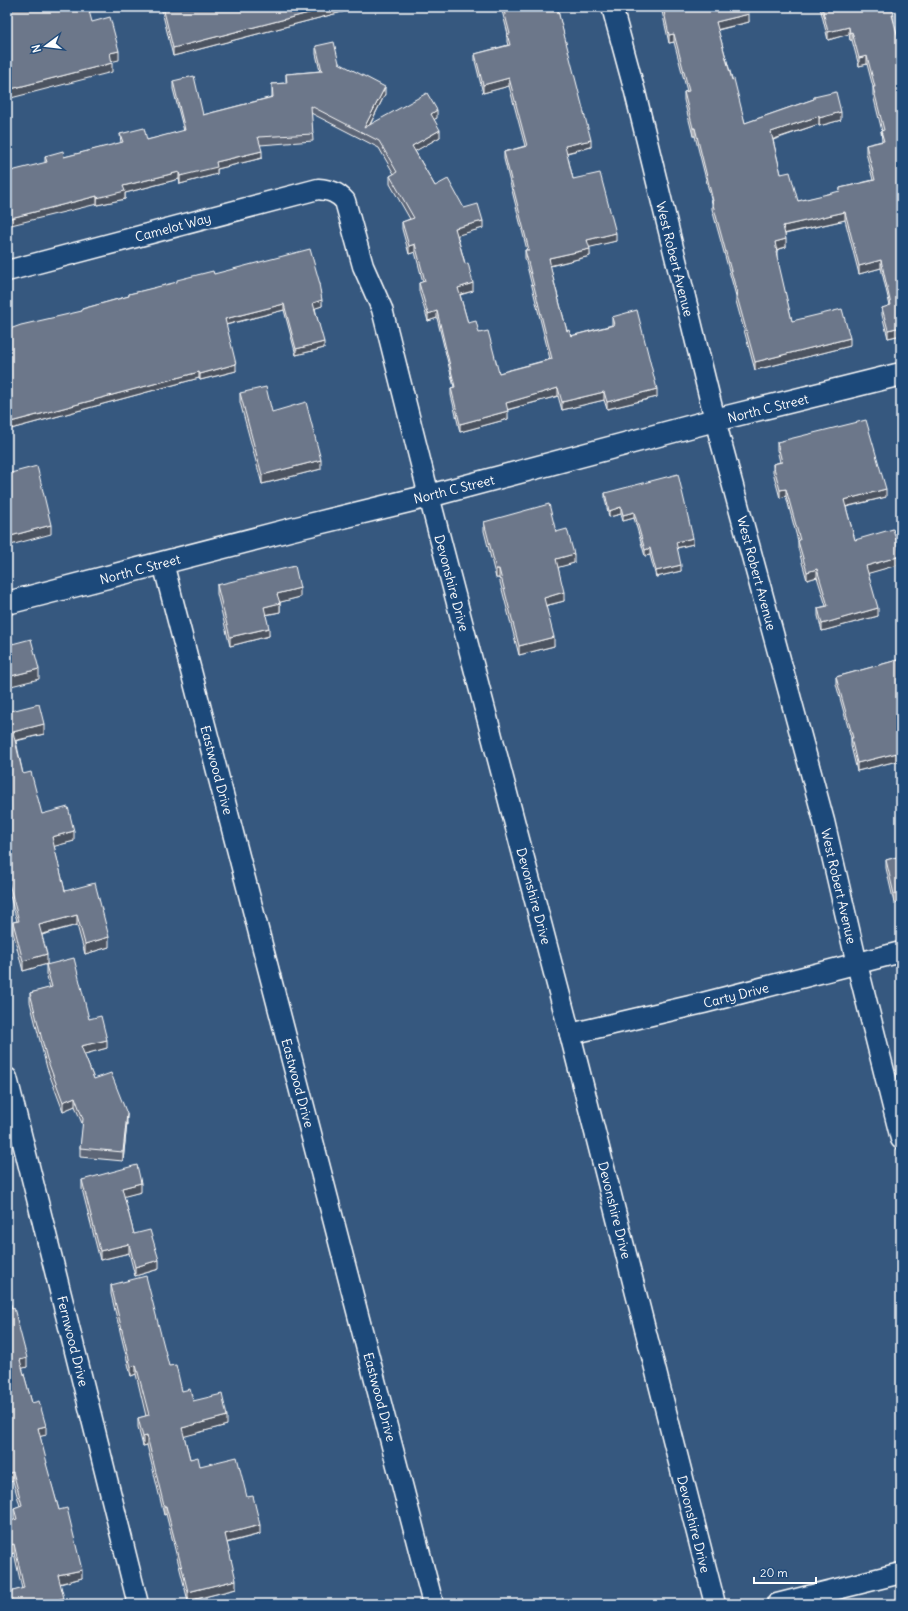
<svg xmlns="http://www.w3.org/2000/svg" width="908" height="1611" font-family="Delius,sans-serif">
<rect width="100%" height="100%" fill="#36587f"/>
<filter id="ink" filterUnits="userSpaceOnUse"><feTurbulence type="fractalNoise" baseFrequency=".025" numOctaves="2"/><feDisplacementMap in="SourceGraphic" scale="8" xChannelSelector="R" yChannelSelector="G"/><feConvolveMatrix kernelMatrix="1 2 1 2 8 2 1 2 1" color-interpolation-filters="sRGB"/></filter>
<g filter="url(#ink)">
<g fill="none" stroke-linecap="round" stroke-linejoin="round">
<g stroke="#fff" stroke-width="23">
<g id="street">
<path d="M612,7L635,92L715,420L824,821L857,964L901,1139"/>
<path d="M7,271L318,189C330,190 337,192 345,201L363,266L382,309L429,496L570,1034L715,1604"/>
<path d="M163,563L433,1604"/>
<path d="M570,1034L703,1003L901,952"/>
<path d="M7,1078L138,1604"/>
<path d="M777,1604L901,1573"/>
</g>
</g>
<g stroke="#fff" stroke-width="25">
<path id="secondary" d="M7,603L293,529L429,496L715,420L901,374"/>
</g>
<use href="#street" stroke="#1f4a7a" stroke-width="20"/>
<use href="#secondary" stroke="#1f4a7a" stroke-width="22"/>
</g>
<g fill="#5d6677" stroke="#fff">
<path d="M161,7H361L173,56Z"/>
<path d="M501,7H557L591,147L567,153L573,179L616,241L589,247L590,256L550,266L567,331L571,336L612,325V317L657,397L607,409L604,400L562,410L558,396L507,410L508,419L460,432L451,395V388L454,387L437,318L428,321L419,291V283L423,282L415,252L409,254L402,229V222L410,219L390,184V176L394,174L379,148L311,113L313,141L260,145L262,158L217,169V174L180,184L179,179L125,193V199L97,205V204L45,162V156L64,157L121,143L120,134L147,140L184,131L173,89V81L203,115L272,97V84L286,83V74L320,71L316,54V46L339,63L385,94L370,125L437,118L434,119L440,137L415,151L435,186L464,208L483,228L457,235L473,291L460,295L468,323L479,333L499,373L550,359L525,258V250H527L504,159V152L525,146L509,86L483,93L475,61V54L508,45L507,42V34H508Z"/>
<path d="M661,7H747L749,22L718,30L745,123L814,99V97L841,120L819,126V124L773,140L781,174L798,201L840,192V188L873,180L866,153V145L882,141L881,131H882L873,95V87L867,64L859,66L852,40H850L849,34L828,40L820,7H892L894,23L901,48V335L888,338L882,315V308L890,306L881,268L859,274L845,220L785,234L786,247L777,250V260L792,321L850,346L755,370L736,301V296L712,209V203L695,136H693L684,100V92L687,91L674,42L669,43Z"/>
<path d="M214,274L320,290L322,306L315,308L324,348L296,355L284,310L226,325L236,371L200,380L199,378L7,430V330L82,312V309L129,296V294Z"/>
<path d="M240,393L321,469L262,484L240,402Z"/>
<path d="M777,442L886,497L846,507L855,540L901,556V564L868,573L878,616L822,631L818,616V608L826,606L817,577L807,580L798,548V541L786,496L780,498L773,472V464L780,462L777,450Z"/>
<path d="M605,493L693,544L677,548L681,571L656,577L650,555L645,556L634,518L623,521L621,514L609,517L605,499Z"/>
<path d="M484,522L556,532L574,563L558,567L564,601L546,606L554,646L519,655L499,578H496L484,531Z"/>
<path d="M217,585L300,597L280,602V612L266,615L269,636L230,646L217,594Z"/>
<path d="M901,659V760L857,771L851,746V738L836,684V677Z"/>
<path d="M7,712L44,734L16,741L23,774L42,814L74,841L54,846L65,891L109,947L85,954L77,925L42,935L47,964L23,971L13,932V922L17,921L7,885Z"/>
<path d="M901,856V901L894,903L886,868V860Z"/>
<path d="M46,965L89,1019L107,1048L84,1054L94,1079L127,1123L123,1161L80,1157V1148L83,1126L75,1106L63,1111L47,1068L30,1002V993L50,988L46,974Z"/>
<path d="M82,1180L141,1192L124,1196L134,1234L159,1269L135,1276L129,1253L100,1260L82,1189Z"/>
<path d="M111,1285L169,1366L182,1391L193,1401L227,1425L184,1436L190,1459L247,1497L260,1534L227,1543L236,1589L188,1601L166,1514L164,1515L147,1445L143,1446L138,1427V1418L146,1416L136,1374L131,1376L111,1294Z"/>
<path d="M7,1290L27,1367L22,1368L32,1403L46,1435L40,1436L47,1469L59,1510L82,1578L60,1584L64,1604H9V1592L22,1589L14,1553L7,1555V1522L15,1520L14,1517V1508L20,1506L13,1481L7,1483Z"/>
</g>
<g fill="#4c5361" stroke="#fff">
<path d="M332,7H361L173,56V48Z"/>
<path d="M749,14V22L716,30V22Z"/>
<path d="M892,15H894V23Z"/>
<path d="M849,27V34L828,40V32Z"/>
<path d="M852,32V40H850V33Z"/>
<path d="M674,34V42L669,43V35Z"/>
<path d="M119,51V60L110,62V53Z"/>
<path d="M867,56V64L859,66V58Z"/>
<path d="M112,63V72L7,99V90Z"/>
<path d="M509,78V86L483,93V85Z"/>
<path d="M385,87V94L365,134L364,128Z"/>
<path d="M437,110V118L431,121V114Z"/>
<path d="M841,112V120L819,126V118Z"/>
<path d="M819,116V124L771,140V132Z"/>
<rect x="693" y="128" width="2" height="8"/>
<path d="M440,130V137L412,153V146Z"/>
<path d="M591,140V147L565,153V146Z"/>
<path d="M262,151V158L217,169V174L180,184V176L216,162Z"/>
<path d="M179,172V179L125,193V199L97,205V198L123,186Z"/>
<path d="M97,196V204L7,226V219Z"/>
<path d="M845,212V220L783,234V226Z"/>
<path d="M483,221V228L455,236V228Z"/>
<path d="M616,233V241L587,248V240Z"/>
<path d="M786,239V247L775,250V242Z"/>
<path d="M415,244V252L409,254V246Z"/>
<path d="M590,249V256L549,266V258Z"/>
<path d="M881,260V268L859,274V266Z"/>
<path d="M473,283V291L458,295V288Z"/>
<path d="M322,300V306L313,309V303Z"/>
<path d="M284,304V310L225,325V319Z"/>
<path d="M437,311V318L428,321V314Z"/>
<path d="M901,327V335L888,338V330Z"/>
<path d="M850,338V346L755,370V362Z"/>
<path d="M324,342V348L296,355V349Z"/>
<path d="M236,364V371L200,380V374Z"/>
<path d="M199,372V378L7,430V423Z"/>
<path d="M558,388V396L506,410V403Z"/>
<path d="M657,389V397L607,409V402Z"/>
<path d="M604,392V400L562,410V402Z"/>
<path d="M508,411V419L460,432V424Z"/>
<path d="M321,460V469L262,484V475Z"/>
<path d="M786,489V496L780,498V490Z"/>
<path d="M886,489V497L844,507V500Z"/>
<path d="M621,507V514L609,517V511Z"/>
<path d="M634,512V518L623,521V515Z"/>
<path d="M51,525V534L7,546V537Z"/>
<path d="M693,538V544L676,548V542Z"/>
<path d="M650,548V555L645,556V550Z"/>
<path d="M574,554V563L556,568V559Z"/>
<path d="M901,556V564L866,574V566Z"/>
<path d="M681,565V571L656,577V571Z"/>
<rect x="496" y="569" width="3" height="9"/>
<path d="M817,569V577L807,580V572Z"/>
<path d="M300,588V597L277,603V594Z"/>
<path d="M564,592V601L544,606V598Z"/>
<path d="M280,603V612L264,615V607Z"/>
<path d="M878,608V616L822,631V624Z"/>
<path d="M269,628V636L230,646V637Z"/>
<path d="M554,637V646L519,655V646Z"/>
<path d="M39,669V679L7,687V677Z"/>
<path d="M44,724V734L13,741V732Z"/>
<path d="M901,752V760L857,771V763Z"/>
<path d="M74,831V841L52,847V837Z"/>
<path d="M901,893V901L894,903V894Z"/>
<path d="M77,915V925L39,935V925Z"/>
<path d="M109,937V947L85,954V944Z"/>
<path d="M47,954V964L23,971V961Z"/>
<path d="M107,1040V1048L81,1055V1046Z"/>
<path d="M75,1097V1106L63,1111V1102Z"/>
<path d="M127,1114V1123L123,1161V1152Z"/>
<path d="M141,1183V1192L122,1197V1188Z"/>
<path d="M129,1244V1253L100,1260V1251Z"/>
<path d="M159,1260V1269L135,1276V1267Z"/>
<path d="M27,1358V1367L20,1369V1360Z"/>
<path d="M136,1365V1374L131,1376V1367Z"/>
<path d="M227,1416V1425L182,1437V1428Z"/>
<path d="M46,1426V1435L38,1437V1428Z"/>
<path d="M147,1436V1445L143,1446V1437Z"/>
<path d="M13,1472V1481L7,1483V1474Z"/>
<path d="M164,1506H166V1514L164,1515Z"/>
<path d="M260,1525V1534L225,1543V1534Z"/>
<path d="M14,1544V1553L7,1555V1546Z"/>
<path d="M82,1570V1578L58,1584V1575Z"/>
<path d="M236,1580V1589L188,1601V1592Z"/>
<path d="M64,1598V1604H41Z"/>
</g>
<g fill="#6c778a" stroke="#fff">
<path d="M7,7H88L92,22L110,17L119,51L110,53L112,63L7,90Z"/>
<path d="M163,7H332L173,48Z"/>
<path d="M503,7H557L591,140L565,146L573,179L600,173L616,233L587,240L590,249L549,258L554,282L567,331L569,330L571,336L614,325L612,317L637,310L657,389L607,402L604,392L562,402L558,388L506,403L508,411L460,424L451,388L455,387L437,311L428,314L419,283L425,281L415,244L409,246L402,222L414,218L390,176L397,172L379,141L311,106L313,134L258,137L262,151L216,162L217,167L180,176L179,172L123,186L125,191L97,198V196L7,219V172L47,162L45,156L63,151L64,157L123,142L120,134L144,128L147,140L185,130L173,81L194,76L203,115L273,97L272,84L287,83L286,74L322,71L316,46L334,42L339,63L385,87L364,128L427,93L437,110L431,114L440,130L412,146L435,186L448,179L464,208L478,204L483,221L455,228L465,264L468,263L473,283L458,288L468,323L476,321L479,333L488,331L499,373L552,359L525,250H529L504,152L527,146L509,78L483,85L475,54L510,45L507,34H510Z"/>
<path d="M663,7H747L749,14L716,22L732,80L734,79L745,123L814,99V97L836,92L841,112L819,118V116L771,132L781,174L790,172L798,201L840,191V188L875,180L866,145L884,141L881,131L884,130L873,87H875L867,56L859,58L852,32L850,33L849,27L828,32L822,7H892L894,15H892L901,48V327L888,330L882,308L891,305L881,260L859,266L845,212L783,226L786,239L775,242L777,252H776L792,321L842,309L850,338L755,362L736,293H737L712,201H713L695,128H693L684,92L689,91L674,34L669,35Z"/>
<path d="M310,249L320,284H319L322,300L313,303L324,342L296,349L284,304L225,319L236,364L200,374L199,372L7,423V330L21,325L82,311V309L129,296V294L177,282V280L213,271L214,274Z"/>
<path d="M266,387L272,412L306,402L321,460L262,475L240,393Z"/>
<path d="M866,420L886,489L844,500L855,540L893,529L901,556L866,566L878,608L822,624L818,608L828,606L817,569L807,572L798,541L800,540L786,489L780,490L773,464L782,462L777,442Z"/>
<path d="M37,466L51,525L7,537V474Z"/>
<path d="M678,474L693,538L676,542L681,565L656,571L650,548L645,550L634,512L623,515L621,507L609,511L605,493Z"/>
<path d="M549,504L556,532L567,529L574,554L556,559L564,592L544,598L554,637L519,646L499,569H496L484,522Z"/>
<path d="M295,566L300,588L277,594L280,603L264,607L269,628L230,637L217,585Z"/>
<path d="M31,639L39,669L7,677V643L12,642V644Z"/>
<path d="M901,659V752L857,763L851,738H853L836,677Z"/>
<path d="M39,704L44,724L13,732L23,774L31,772L42,814L68,807L74,831L52,837L65,891L95,883L109,937L85,944L77,915L39,925L47,954L23,961L13,922L19,921L7,876V712Z"/>
<path d="M901,856V893L894,894L886,860Z"/>
<path d="M74,958L89,1019L101,1016L107,1040L81,1046L94,1079L111,1073L127,1114L123,1152L80,1148L83,1119L75,1097L63,1102L47,1059L30,993L52,987L46,965Z"/>
<path d="M137,1165L141,1183L122,1188L134,1234L150,1230L159,1260L135,1267L129,1244L100,1251L82,1180Z"/>
<path d="M146,1276L169,1366L176,1365L182,1391L190,1389L193,1401L222,1394L227,1416L182,1428L190,1459L198,1457L200,1466L237,1457L247,1497L253,1496L260,1525L225,1534L236,1580L188,1592L166,1506H164L147,1436L143,1437L138,1418L149,1415L136,1365L131,1367L111,1285Z"/>
<path d="M7,1290L12,1309L14,1308L27,1358L20,1360L32,1403L39,1401L46,1426L38,1428L47,1463H46L59,1510L67,1508L82,1570L58,1575L64,1598L41,1604H12L9,1592L24,1588L14,1544L7,1546V1522L17,1519L14,1508L22,1505L13,1472L7,1474Z"/>
</g>
</g>
<g text-anchor="middle" stroke-width="3" stroke-linejoin="round" paint-order="stroke">
<g font-size="13" fill="#fff" stroke="#1f4a7a">
<text transform="translate(173 227) rotate(-15)" y="5">Camelot Way</text>
<text transform="translate(675 259) rotate(76)" y="5">West Robert Avenue</text>
<text transform="translate(768 408) rotate(-14)" y="5">North C Street</text>
<text transform="translate(454 489) rotate(-14)" y="5">North C Street</text>
<text transform="translate(140 569) rotate(-15)" y="5">North C Street</text>
<text transform="translate(757 573) rotate(75)" y="5">West Robert Avenue</text>
<text transform="translate(452 583) rotate(75)" y="5">Devonshire Drive</text>
<text transform="translate(217 770) rotate(75)" y="5">Eastwood Drive</text>
<text transform="translate(839 886) rotate(77)" y="5">West Robert Avenue</text>
<text transform="translate(534 896) rotate(75)" y="5">Devonshire Drive</text>
<text transform="translate(736 995) rotate(-14)" y="5">Carty Drive</text>
<text transform="translate(298 1083) rotate(75)" y="5">Eastwood Drive</text>
<text transform="translate(615 1210) rotate(76)" y="5">Devonshire Drive</text>
<text transform="translate(73 1341) rotate(76)" y="5">Fernwood Drive</text>
<text transform="translate(380 1397) rotate(75)" y="5">Eastwood Drive</text>
<text transform="translate(694 1524) rotate(76)" y="5">Devonshire Drive</text>
</g>
</g>
<rect width="908" height="1611" fill="none" stroke="#1f4a7a" stroke-width="24"/>
<rect x="12" y="12" width="884" height="1587" fill="none" stroke="#fff" stroke-width="1.5" filter="url(#ink)"/>
<g transform="translate(46 46) rotate(255)" stroke="#1f4a7a" stroke-width="3" paint-order="stroke">
<path d="M0-3L7 15L0 10L-7 15Z" fill="#ffffff"/>
<text y="-6" font-size="11" font-weight="bold" text-anchor="middle" fill="#ffffff">N</text>
</g>
<path d="M754 1577v6h62v-6" fill="none" stroke="#ffffff" stroke-width="2"/>
<text x="760" y="1577" font-size="12" fill="#ffffff" stroke="#1f4a7a" stroke-width="3" paint-order="stroke">20 m</text>
</svg>
